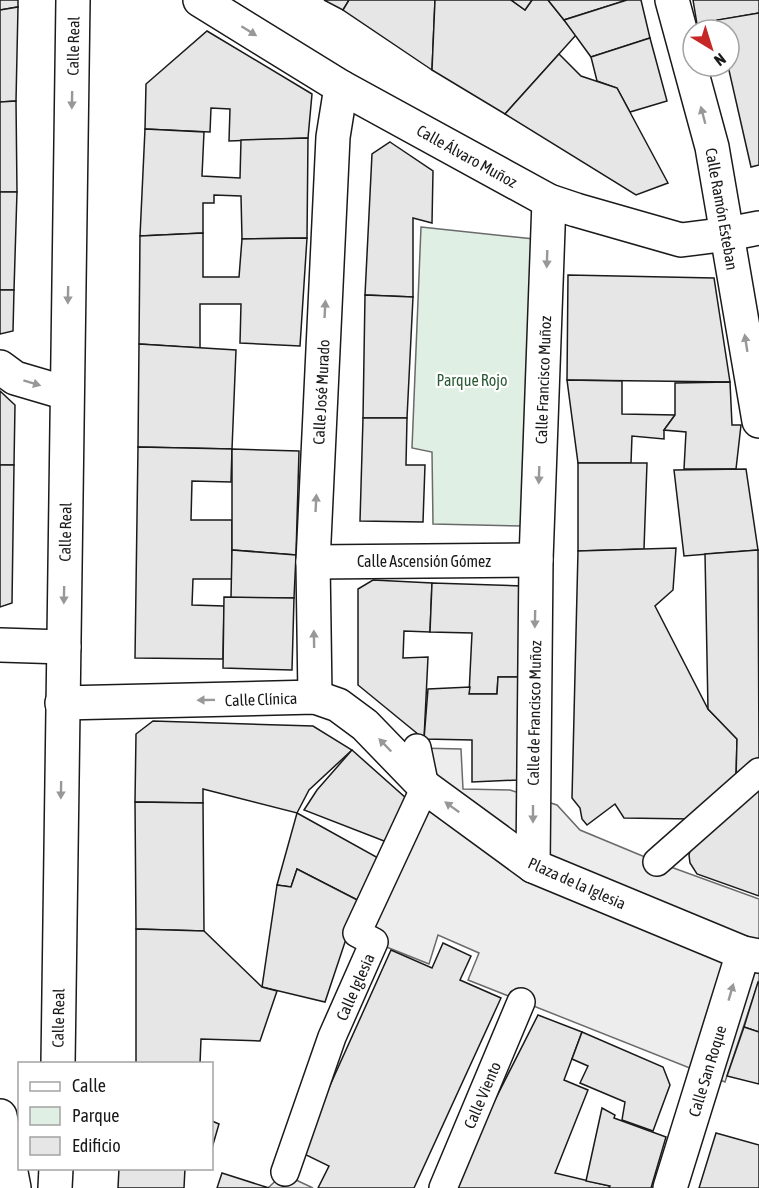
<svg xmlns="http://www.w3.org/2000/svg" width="759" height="1188" font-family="'Asap Condensed',sans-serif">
<rect width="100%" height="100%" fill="#fff"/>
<path fill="#e0efe3" stroke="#6a6a6a" stroke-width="1.5" d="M421,227L534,239L524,526L433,524L432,452L412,448Z"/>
<g fill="#ededed" stroke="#6a6a6a" stroke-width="1.5">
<path d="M417,748L461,749L463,789L510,790L557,805L580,830L657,862L759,899V980L725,1082L468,980L479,953L438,935L429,964L374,942L357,933L416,808Z"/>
<path d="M285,1172L296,1180L313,1188H268Z"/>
</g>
<g fill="#e6e6e6" stroke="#1a1a1a" stroke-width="1.5">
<path d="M0,0H18V7L0,10Z"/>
<path d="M324,0H349L343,10Z"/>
<path d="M349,0H435L432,70L343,10Z"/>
<path d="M435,0H511L525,10L532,0H548L576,35L505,114L432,70Z"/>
<path d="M511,0H532L525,10Z"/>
<path d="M548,0H627L564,20Z"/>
<path d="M627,0H641L650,38L591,57L564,20Z"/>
<path d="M693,0H759V13L697,24Z"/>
<path d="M18,7L16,101L0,102V10Z"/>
<path d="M759,13V165L751,167L728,66L729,30H719L717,20Z"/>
<path d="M207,31L312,94L308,138L229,141L230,109L211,108L210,132L145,129L146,84Z"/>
<path d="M650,38L667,101L630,112L617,88L597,81L591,57Z"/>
<path d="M559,54L581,76L617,88L668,183L636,195L505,114Z"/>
<path d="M16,101L17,192H0V102Z"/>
<path d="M145,129L204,132L202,176L240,178L241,140L308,138L307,238L242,239L241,196L214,195V203H203V233L140,236Z"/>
<path d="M390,142L433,171L432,223L413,218V297L365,295L372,154Z"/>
<path d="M0,192H17L14,290H0Z"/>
<path d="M203,233V277H239L242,239L307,238L300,346L240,343L241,304H200V348L139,344L140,236Z"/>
<path d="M568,275L714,278L730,382L567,380Z"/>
<path d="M0,290H14L13,331L0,334Z"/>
<path d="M365,295L413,297L407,418H363Z"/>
<path d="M139,344L236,350L232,449L138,447Z"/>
<path d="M567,380L622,381V414L675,415L664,430V439L632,436L631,463H578Z"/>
<path d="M730,382L732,425H741L736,469H684L686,432L664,430L675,415V383Z"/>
<path d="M0,391L15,405L14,465H0Z"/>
<path d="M363,418H407L406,465H425L423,522L360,521Z"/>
<path d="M138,447L232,449L231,482L192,481L191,520H232V579H193L192,605L224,606L223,659L135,658Z"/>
<path d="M232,449L299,451L296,555L232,550Z"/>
<path d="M578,463H647L644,549L578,551Z"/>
<path d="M0,465H14L12,603L0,607Z"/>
<path d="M746,469L758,550L684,556L674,470Z"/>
<path d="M676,548L673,590L655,606L708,709L737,739L736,779L692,819L624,818L615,804L587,825L582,819L580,808L572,798L578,551Z"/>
<path d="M232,550L296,555L294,598H231Z"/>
<path d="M758,550L759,757L736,779L737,739L708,709L705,554Z"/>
<path d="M373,580L432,583L430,632L404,631L403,658L428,657L424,739L358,685V589Z"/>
<path d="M432,583L522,586L518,677H498L497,694H469L472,633L430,632Z"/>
<path d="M224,597L294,598L292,670L223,668Z"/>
<path d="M498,677H518V780L472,782V740L424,739L428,689L470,687L469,694H497Z"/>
<path d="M153,721L313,726L352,750L309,790L297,813L203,789V803L135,802L136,734Z"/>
<path d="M352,750L416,807L397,846L304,810L317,790Z"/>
<path d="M759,785V896L697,874L690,863L689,855L691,846Z"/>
<path d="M135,802L203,803L204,931L136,929Z"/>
<path d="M297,813L389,864L369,906L297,869L291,887L277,885Z"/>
<path d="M297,869L369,906L346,939L325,1002L262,987L277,885L291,887Z"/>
<path d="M136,929L204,931L262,987L277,991L260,1041L201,1039L200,1064H136Z"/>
<path d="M443,943L471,956L460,980L501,998L414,1188H318L329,1166L300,1152L391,950L432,968Z"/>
<path d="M758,982H759V1032L744,1027Z"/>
<path d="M538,1015L582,1032L564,1080L588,1090L555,1173L610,1186L609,1188H452L460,1169Z"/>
<path d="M744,1027L759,1032V1084L727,1076Z"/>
<path d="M582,1032L663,1067L670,1085L653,1131L622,1120L625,1102L580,1083L588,1066L572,1059Z"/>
<path d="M602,1108L615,1115L614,1118L666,1137L651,1188H609L610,1186L586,1181Z"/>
<path d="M212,1121L219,1124L212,1148Z"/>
<path d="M716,1133L759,1145V1188H699Z"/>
<path d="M119,1168H185L184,1188H118Z"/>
<path d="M222,1173L269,1188H217Z"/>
</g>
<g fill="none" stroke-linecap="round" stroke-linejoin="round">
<g stroke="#1a1a1a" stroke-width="30">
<g id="pedestrian">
<path d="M657,862L759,772"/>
<path d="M285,1172L332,1037L374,942L357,933L425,787L417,748"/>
<path d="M443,1188L521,1002"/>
</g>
</g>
<g stroke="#1a1a1a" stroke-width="36">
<g id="minor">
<path d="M200,0L341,87L549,201L576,210L681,240L728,234L759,228"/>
<path d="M672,0L712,147L759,421"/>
<path d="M0,367L15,378L66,393"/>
<path d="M313,562L536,560"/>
<path d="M0,645L64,647"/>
<path d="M315,697L313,562L333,137L341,87"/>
<path d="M62,703L315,697L338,705L365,725L425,787L533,866L743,953L759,956"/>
<path d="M533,866L536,560L549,201"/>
<path d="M0,1116L14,1188"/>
<path d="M670,1188L743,953"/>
</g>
</g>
<g stroke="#1a1a1a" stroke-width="36">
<g id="tertiary">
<path d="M58,1064L73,0"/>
<path d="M55,1188L56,1168"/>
</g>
</g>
<use href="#pedestrian" stroke="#fff" stroke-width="27"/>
<use href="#minor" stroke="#fff" stroke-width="33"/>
<use href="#tertiary" stroke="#fff" stroke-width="33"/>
</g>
<defs><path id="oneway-solid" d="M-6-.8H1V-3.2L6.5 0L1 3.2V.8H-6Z" transform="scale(1.5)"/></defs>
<g fill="#989898">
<use href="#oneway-solid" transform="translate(249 31) rotate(32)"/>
<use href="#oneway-solid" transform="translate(72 100) rotate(91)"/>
<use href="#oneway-solid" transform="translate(703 115) rotate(-105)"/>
<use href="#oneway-solid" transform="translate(547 259) rotate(92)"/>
<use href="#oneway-solid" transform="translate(68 295) rotate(91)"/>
<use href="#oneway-solid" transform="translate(325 309) rotate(-87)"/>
<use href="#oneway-solid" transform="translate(746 343) rotate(-99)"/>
<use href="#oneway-solid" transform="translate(32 383) rotate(17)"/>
<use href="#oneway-solid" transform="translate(539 475) rotate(92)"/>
<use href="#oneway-solid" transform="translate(316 503) rotate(-87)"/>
<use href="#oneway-solid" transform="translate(64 595) rotate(91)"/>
<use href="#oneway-solid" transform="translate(535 619) rotate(91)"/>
<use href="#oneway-solid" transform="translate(314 639) rotate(-91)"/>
<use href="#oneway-solid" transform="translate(206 700) rotate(179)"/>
<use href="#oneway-solid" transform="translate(385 745) rotate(-134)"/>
<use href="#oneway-solid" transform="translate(61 790) rotate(91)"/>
<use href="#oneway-solid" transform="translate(452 807) rotate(-144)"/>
<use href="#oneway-solid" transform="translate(533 814) rotate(90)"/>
<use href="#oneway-solid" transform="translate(731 992) rotate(-74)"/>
</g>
<g text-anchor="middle" stroke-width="4.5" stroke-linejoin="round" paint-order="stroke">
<g font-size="16" fill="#1a1a1a" stroke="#fff">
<text transform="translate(73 46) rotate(-89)" y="6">Calle Real</text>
<text transform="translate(467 156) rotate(29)" y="6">Calle Álvaro Muñoz</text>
<text transform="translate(722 209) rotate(80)" y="6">Calle Ramón Esteban</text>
<text transform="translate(543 380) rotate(-88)" y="6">Calle Francisco Muñoz</text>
<text transform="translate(321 392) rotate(-87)" y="6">Calle José Murado</text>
<text transform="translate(65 532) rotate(-89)" y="6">Calle Real</text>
<text x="424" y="567">Calle Ascensión Gómez</text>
<text transform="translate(261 699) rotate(-2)" y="6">Calle Clínica</text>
<text transform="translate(534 713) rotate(-89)" y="6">Calle de Francisco Muñoz</text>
<text transform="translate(577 883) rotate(24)" y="6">Plaza de la Iglesia</text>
<text transform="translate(355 987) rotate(-66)" y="6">Calle Iglesia</text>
<text transform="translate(58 1018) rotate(-89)" y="6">Calle Real</text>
<text transform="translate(707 1071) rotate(-73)" y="6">Calle San Roque</text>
<text transform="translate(482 1095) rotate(-67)" y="6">Calle Viento</text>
</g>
<g font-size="16" fill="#2b5a34" stroke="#fff">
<text x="472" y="386">Parque Rojo</text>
</g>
</g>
<rect x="18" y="1062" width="195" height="108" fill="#ffffff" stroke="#a3a3a3" stroke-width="1.5"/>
<rect x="30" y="1082" width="30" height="9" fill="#ffffff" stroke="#a3a3a3" stroke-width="1.5"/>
<text x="72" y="1092" font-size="18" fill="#1a1a1a">Calle</text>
<rect x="30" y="1107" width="30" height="18" fill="#e0efe3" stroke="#a3a3a3" stroke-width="1.5"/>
<text x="72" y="1122" font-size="18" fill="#1a1a1a">Parque</text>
<rect x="30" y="1137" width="30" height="18" fill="#e6e6e6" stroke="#a3a3a3" stroke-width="1.5"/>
<text x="72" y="1152" font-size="18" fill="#1a1a1a">Edificio</text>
<g transform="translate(711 48) rotate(142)"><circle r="28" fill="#ffffff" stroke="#a3a3a3" stroke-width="1.5"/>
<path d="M0-4.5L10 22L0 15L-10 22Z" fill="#c62828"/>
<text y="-9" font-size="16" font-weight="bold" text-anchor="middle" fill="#1a1a1a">N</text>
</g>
</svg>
